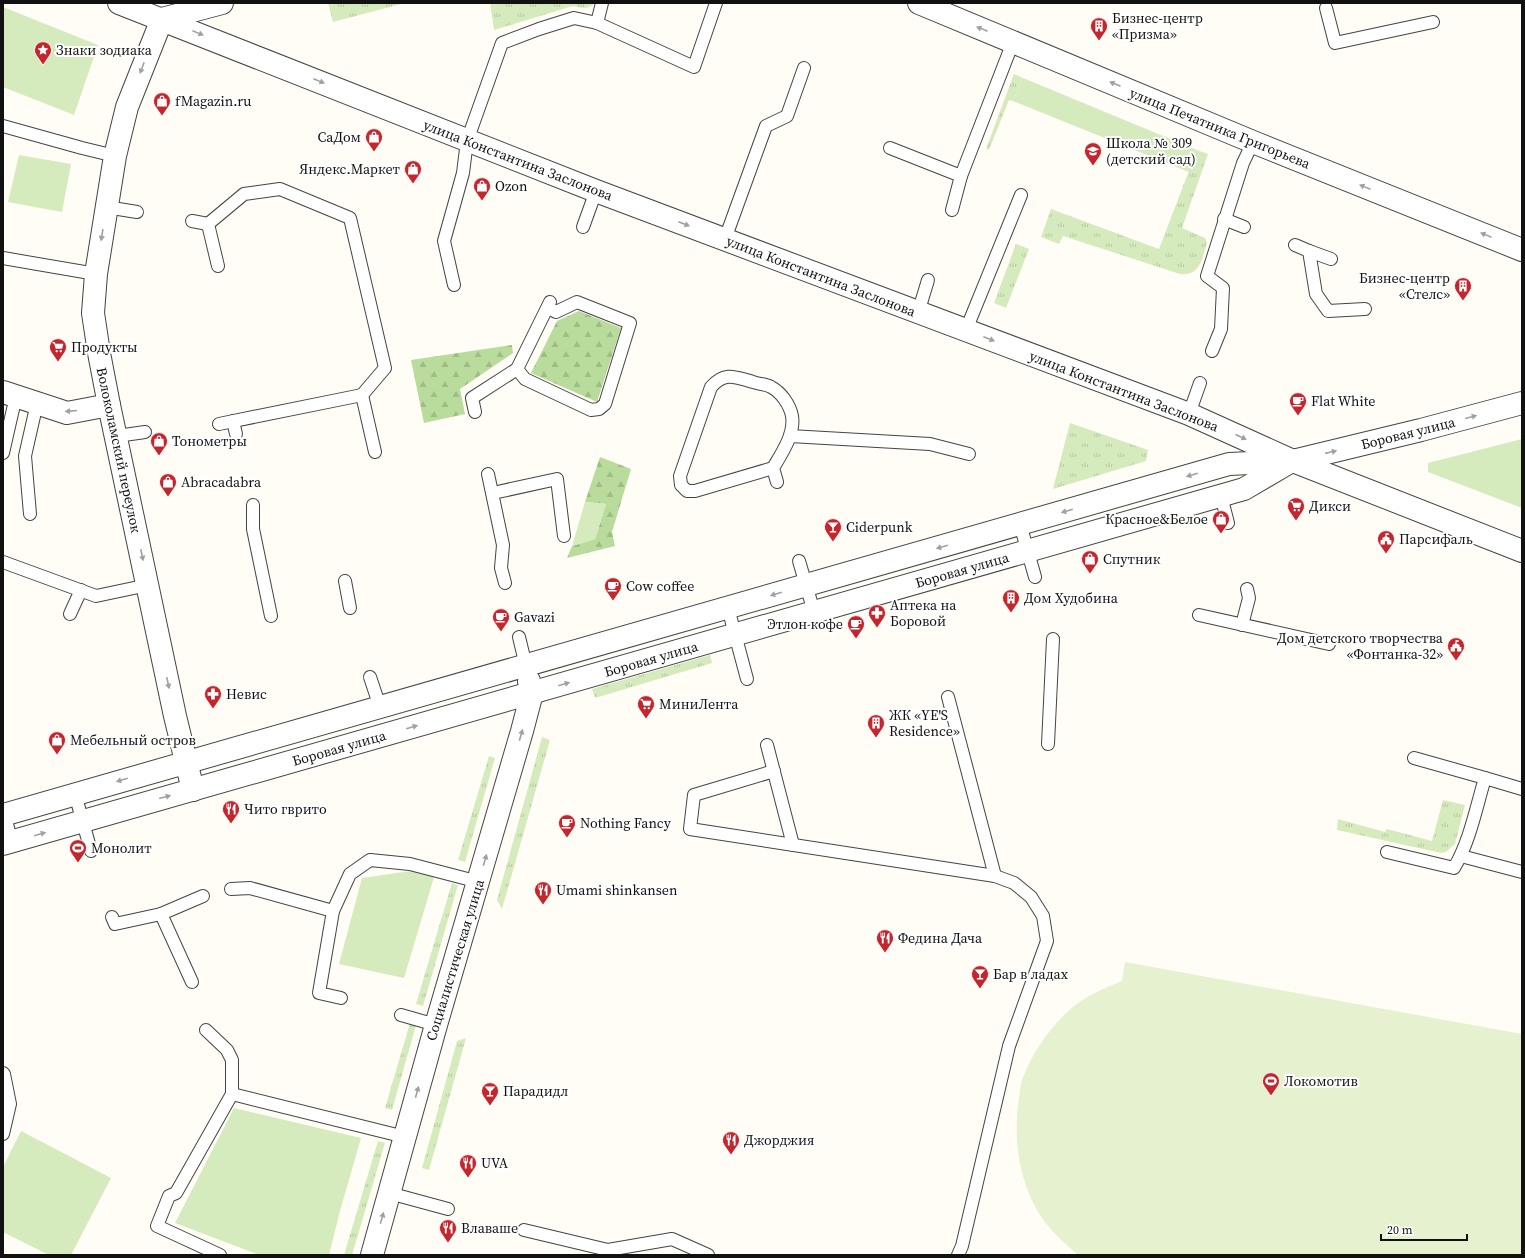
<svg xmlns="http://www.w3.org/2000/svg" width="1525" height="1258" font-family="'Source Serif 4',serif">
<defs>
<pattern id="grass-tufts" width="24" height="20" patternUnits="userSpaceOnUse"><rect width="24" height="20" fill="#d5ebbd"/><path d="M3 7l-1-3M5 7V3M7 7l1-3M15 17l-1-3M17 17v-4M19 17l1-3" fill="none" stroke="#b6c8a1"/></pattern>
<pattern id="forest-firs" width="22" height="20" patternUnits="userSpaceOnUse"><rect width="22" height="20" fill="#b9dc9c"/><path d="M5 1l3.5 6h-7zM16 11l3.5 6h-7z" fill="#9ebc85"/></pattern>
</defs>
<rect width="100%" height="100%" fill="#fffdf5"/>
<g fill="url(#grass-tufts)">
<path d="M328,3H405L333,22Z"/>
<path d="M490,3H595C589,10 581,8 573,6L494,30Z"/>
<path d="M1014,74L1023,78L1013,101L1009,100L989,150L986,149Z"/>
<path d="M1197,150L1208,154L1182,228L1205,238L1207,243C1202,258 1201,276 1180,274L1063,236L1059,244L1041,237L1051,209L1159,249Z"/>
<path d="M1016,244L1029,249L1006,308L994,303Z"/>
<path d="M1070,423L1148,450L1146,461L1053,489Z"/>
<path d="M710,655L712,663L595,698L592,689Z"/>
<path d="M542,737L550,740L502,909L497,900Z"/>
<path d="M489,756L495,758L465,862L458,860Z"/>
<path d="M1443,800L1465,805L1455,844L1446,852L1441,853L1337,830L1338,819L1385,832L1387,829L1432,841Z"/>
<path d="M452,883L458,885L423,1006L416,1004Z"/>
<path d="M410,1023L416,1025L392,1110L385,1108Z"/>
<path d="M466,1038L429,1170L422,1168L457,1041Z"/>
<path d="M378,1141L385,1143L352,1255H344Z"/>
</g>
<g fill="url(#forest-firs)">
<path d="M579,311L621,328L597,402L531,373L557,321Z"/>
<path d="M512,345L513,353L460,389L465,414L424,423L411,360Z"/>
<path d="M600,457L631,469L612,532L615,546L567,558L572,546L595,539L606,504L585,502Z"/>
</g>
<g fill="#d5ebbd">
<path d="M3,7L98,45L74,115L3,87Z"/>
<path d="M1023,78L1197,150L1189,172L1013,101Z"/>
<path d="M19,155L71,164L62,212L8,202Z"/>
<path d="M1522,439V508L1428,472V463Z"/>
<path d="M585,502L606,504L595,539L572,546Z"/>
<path d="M418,870L435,874L404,978L339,964L362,878Z"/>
<path d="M234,1108L361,1138L340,1211L329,1255H259L175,1223Z"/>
<path d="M21,1131L111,1178L71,1255H49L3,1232V1167Z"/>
</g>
<path fill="#e6f2cf" d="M1125,962L1522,1034V1255H1078C1063,1242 1047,1228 1037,1210C1018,1176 1013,1136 1019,1098C1020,1093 1020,1086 1022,1080C1032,1053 1051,1025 1074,1006C1088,995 1105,988 1122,981Z"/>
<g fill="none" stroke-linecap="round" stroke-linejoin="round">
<g stroke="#444" stroke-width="14">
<g id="service">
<path d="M1326,8L1335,43L1433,22"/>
<path d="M597,23L694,67L716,3"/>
<path d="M3,126L82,148L115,156"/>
<path d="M890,148L961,176"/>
<path d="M106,207L137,212"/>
<path d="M952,210L961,176L1013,42"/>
<path d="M1224,219L1244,227"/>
<path d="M192,221L208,224"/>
<path d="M583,227L596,191"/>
<path d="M725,239L766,126L787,116L804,68"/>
<path d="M1295,245L1309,251L1316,294L1328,311L1365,309"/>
<path d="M1309,251L1331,259"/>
<path d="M3,258L96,274"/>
<path d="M218,266L208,224L244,194L280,189L350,218L385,368L362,395"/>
<path d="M454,285L444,241L463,173L467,141L502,43L539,29L574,18L597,23L602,3"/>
<path d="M918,313L928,280"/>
<path d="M966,330L1021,195"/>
<path d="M1212,351L1221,329L1223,288L1207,276L1243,163L1253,142"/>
<path d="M517,369L525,379L591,410L599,409L605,404L630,323L577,302L556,312L548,308"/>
<path d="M475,412L472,398L517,369L550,302"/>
<path d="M1189,414L1200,383"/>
<path d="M233,421L236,434"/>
<path d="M219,424L362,395L375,452"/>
<path d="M117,436L145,432"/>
<path d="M790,436L930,444L969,454"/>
<path d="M3,453L16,396"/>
<path d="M773,468L695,491H687L681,485L680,476L711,387C725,371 735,377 753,382C758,384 766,384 771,387C781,392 790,405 792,416C795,434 782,453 773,468L777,482"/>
<path d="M488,474L503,545L501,568L505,583"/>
<path d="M493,493L557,479L564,536"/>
<path d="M1221,496L1228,523"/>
<path d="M253,505V529L271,616"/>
<path d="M30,514L25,456L37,403"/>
<path d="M1020,524L1035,577"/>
<path d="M799,561L814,612"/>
<path d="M3,562L96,596L148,585"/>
<path d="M345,581L350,608"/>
<path d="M728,608L747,679"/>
<path d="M70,614L81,590"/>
<path d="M1199,615L1329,644"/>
<path d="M1242,625L1249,598L1247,589"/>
<path d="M519,637L526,666"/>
<path d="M370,677L380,707"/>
<path d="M948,697L995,876"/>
<path d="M1048,744L1053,639"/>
<path d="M767,745L793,845"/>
<path d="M1414,758L1485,778"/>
<path d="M774,771L694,795L690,829L995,876L1014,883L1031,897L1043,916L1047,941L1009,1046L962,1246L958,1255"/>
<path d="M75,794L91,851"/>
<path d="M3,810L12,842"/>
<path d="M1387,852L1454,868C1470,841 1476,808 1485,778L1522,789"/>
<path d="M1461,856L1522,872"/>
<path d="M231,889L250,888L333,911"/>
<path d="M161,914L192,982"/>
<path d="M112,917L115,924L161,914L203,896"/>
<path d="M341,998L319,993L333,911L350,874L370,860L410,864L479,882"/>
<path d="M401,1015L436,1025"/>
<path d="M206,1030L227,1050L232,1060V1094"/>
<path d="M3,1073L4,1074L10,1104L3,1134"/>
<path d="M389,1193L448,1209"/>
<path d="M524,1230L608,1250L672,1239L708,1255"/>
<path d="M220,1255L157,1226L169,1196L176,1193L232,1094L405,1137"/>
</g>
</g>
<g stroke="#444" stroke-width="24">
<g id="minor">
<path d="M119,3L596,191L1189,414L1293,461"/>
<path d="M919,3L1253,142L1522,250"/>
<path d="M162,19L127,107L115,156L96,274L93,313L99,353L109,405L175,716L193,790"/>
<path d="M162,19L222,3"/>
<path d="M3,392L67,413L109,405"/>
</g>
</g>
<g stroke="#444" stroke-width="24">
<g id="tertiary">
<path d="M1293,461L1522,551"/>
<path d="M3,815L1229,464L1293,461L1421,430L1522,403"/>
<path d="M3,844L1244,489L1290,462"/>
<path d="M372,1255L436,1025L522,731L532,693L529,681"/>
</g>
</g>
<use href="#service" stroke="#fff" stroke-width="12"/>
<use href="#minor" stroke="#fff" stroke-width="22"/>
<use href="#tertiary" stroke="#fff" stroke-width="22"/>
</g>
<defs><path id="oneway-solid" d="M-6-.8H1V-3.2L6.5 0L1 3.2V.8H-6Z"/></defs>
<g fill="#a0a0a0">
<use href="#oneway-solid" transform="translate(982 29) rotate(-157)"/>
<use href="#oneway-solid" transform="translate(198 33) rotate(22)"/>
<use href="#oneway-solid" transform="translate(142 68) rotate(111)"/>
<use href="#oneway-solid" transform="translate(319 81) rotate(22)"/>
<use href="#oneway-solid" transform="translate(1115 84) rotate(-157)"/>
<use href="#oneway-solid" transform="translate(1365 187) rotate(-158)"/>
<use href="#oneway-solid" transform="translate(684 224) rotate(21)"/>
<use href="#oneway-solid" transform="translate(102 235) rotate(99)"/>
<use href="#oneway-solid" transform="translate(1486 235) rotate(-158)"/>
<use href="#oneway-solid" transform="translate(989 339) rotate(21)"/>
<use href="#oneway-solid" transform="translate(71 411) rotate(175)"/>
<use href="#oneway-solid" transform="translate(1471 417) rotate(-15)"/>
<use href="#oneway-solid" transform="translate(1241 437) rotate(24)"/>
<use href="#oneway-solid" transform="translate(1331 452) rotate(-13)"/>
<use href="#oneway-solid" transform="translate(1192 475) rotate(164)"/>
<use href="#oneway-solid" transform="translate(1067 511) rotate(164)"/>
<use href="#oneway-solid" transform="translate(942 547) rotate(164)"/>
<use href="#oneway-solid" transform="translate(142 555) rotate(78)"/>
<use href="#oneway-solid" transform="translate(776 594) rotate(164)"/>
<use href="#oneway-solid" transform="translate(168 683) rotate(78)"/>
<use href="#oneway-solid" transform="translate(564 684) rotate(-16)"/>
<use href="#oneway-solid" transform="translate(412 727) rotate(-16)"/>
<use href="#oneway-solid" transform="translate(521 735) rotate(-74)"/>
<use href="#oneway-solid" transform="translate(122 780) rotate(164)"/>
<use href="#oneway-solid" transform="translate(165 797) rotate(-15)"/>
<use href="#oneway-solid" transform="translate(40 834) rotate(-16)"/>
<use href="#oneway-solid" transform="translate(485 860) rotate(-74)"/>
<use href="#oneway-solid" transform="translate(417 1092) rotate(-75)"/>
<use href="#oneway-solid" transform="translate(382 1218) rotate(-74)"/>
</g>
<defs>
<g id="building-pin" transform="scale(0.9)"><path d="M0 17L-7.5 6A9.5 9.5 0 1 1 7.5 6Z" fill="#c4262e" stroke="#fff"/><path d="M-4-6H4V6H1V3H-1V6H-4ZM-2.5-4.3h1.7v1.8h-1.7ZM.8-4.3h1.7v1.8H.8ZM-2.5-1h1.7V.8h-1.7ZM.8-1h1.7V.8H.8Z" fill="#fff"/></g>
<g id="sight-pin" transform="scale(0.9)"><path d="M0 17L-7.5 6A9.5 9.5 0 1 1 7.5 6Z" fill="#c4262e" stroke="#fff"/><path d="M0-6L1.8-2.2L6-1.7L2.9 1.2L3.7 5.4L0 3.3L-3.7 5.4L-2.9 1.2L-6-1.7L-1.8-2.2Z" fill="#fff"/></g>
<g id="shop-pin" transform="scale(0.9)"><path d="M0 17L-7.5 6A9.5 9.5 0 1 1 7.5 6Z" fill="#c4262e" stroke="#fff"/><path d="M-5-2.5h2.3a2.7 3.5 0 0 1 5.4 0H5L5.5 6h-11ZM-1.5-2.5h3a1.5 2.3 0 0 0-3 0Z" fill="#fff"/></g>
<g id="school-pin" transform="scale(0.9)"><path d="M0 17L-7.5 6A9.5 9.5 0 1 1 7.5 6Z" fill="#c4262e" stroke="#fff"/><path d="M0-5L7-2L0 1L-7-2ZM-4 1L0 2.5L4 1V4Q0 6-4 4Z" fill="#fff"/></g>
<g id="supermarket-pin" transform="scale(0.9)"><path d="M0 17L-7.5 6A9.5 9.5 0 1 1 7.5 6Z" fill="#c4262e" stroke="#fff"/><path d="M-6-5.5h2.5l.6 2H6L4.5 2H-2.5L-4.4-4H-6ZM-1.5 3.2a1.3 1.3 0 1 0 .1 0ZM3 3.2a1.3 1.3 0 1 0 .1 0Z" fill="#fff"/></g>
<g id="cafe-pin" transform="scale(0.9)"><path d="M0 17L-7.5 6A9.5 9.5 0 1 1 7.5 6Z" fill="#c4262e" stroke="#fff"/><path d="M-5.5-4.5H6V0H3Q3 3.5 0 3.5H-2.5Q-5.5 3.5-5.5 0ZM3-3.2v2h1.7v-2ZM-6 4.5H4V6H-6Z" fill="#fff"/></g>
<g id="bar-pin" transform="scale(0.9)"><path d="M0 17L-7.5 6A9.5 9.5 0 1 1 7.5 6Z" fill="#c4262e" stroke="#fff"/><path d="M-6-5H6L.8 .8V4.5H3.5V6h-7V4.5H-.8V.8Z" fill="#fff"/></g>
<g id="civic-pin" transform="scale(0.9)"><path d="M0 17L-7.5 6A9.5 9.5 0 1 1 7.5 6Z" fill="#c4262e" stroke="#fff"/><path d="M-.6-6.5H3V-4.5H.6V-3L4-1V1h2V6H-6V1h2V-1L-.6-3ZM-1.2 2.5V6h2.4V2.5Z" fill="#fff"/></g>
<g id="pharmacy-pin" transform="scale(0.9)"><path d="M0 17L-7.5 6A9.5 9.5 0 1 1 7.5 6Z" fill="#c4262e" stroke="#fff"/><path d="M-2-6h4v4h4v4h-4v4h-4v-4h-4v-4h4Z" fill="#fff"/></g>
<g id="restaurant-pin" transform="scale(0.9)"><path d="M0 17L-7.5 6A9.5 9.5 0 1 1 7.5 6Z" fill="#c4262e" stroke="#fff"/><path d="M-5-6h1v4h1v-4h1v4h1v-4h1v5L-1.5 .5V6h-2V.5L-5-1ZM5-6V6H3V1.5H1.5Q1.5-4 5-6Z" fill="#fff"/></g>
<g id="stadium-pin" transform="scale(0.9)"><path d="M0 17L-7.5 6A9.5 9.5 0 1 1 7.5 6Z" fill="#c4262e" stroke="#fff"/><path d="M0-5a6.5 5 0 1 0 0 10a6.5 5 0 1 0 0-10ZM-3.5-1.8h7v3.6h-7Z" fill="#fff"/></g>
</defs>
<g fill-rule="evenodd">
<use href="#building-pin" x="1099" y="26"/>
<use href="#sight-pin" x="43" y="50"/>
<use href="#shop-pin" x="162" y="101"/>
<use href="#shop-pin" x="374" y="137"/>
<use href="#school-pin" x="1093" y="151"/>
<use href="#shop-pin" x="413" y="169"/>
<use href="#shop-pin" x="482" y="186"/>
<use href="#building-pin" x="1463" y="286"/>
<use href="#supermarket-pin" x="58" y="347"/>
<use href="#cafe-pin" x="1298" y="401"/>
<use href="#shop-pin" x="159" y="441"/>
<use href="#shop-pin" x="168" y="482"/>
<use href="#supermarket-pin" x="1296" y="506"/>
<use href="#shop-pin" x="1221" y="519"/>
<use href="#bar-pin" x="833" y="527"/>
<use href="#civic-pin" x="1386" y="539"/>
<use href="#shop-pin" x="1090" y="559"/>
<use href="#cafe-pin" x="613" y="586"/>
<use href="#building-pin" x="1011" y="598"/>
<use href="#pharmacy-pin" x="877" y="613"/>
<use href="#cafe-pin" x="501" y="617"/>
<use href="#cafe-pin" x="856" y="624"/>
<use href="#civic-pin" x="1456" y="646"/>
<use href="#pharmacy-pin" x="213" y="694"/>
<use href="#supermarket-pin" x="646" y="704"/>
<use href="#building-pin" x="876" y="723"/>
<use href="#shop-pin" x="57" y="740"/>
<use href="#restaurant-pin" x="231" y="809"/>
<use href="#cafe-pin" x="567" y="823"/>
<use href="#stadium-pin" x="78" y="848"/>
<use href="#restaurant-pin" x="543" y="890"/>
<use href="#restaurant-pin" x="885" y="938"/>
<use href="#bar-pin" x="980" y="974"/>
<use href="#stadium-pin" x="1271" y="1081"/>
<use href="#bar-pin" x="490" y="1091"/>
<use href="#restaurant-pin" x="731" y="1140"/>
<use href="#restaurant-pin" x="468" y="1163"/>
<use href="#restaurant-pin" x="448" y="1228"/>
</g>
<g text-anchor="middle" stroke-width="4" stroke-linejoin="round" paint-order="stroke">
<g font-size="14" fill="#111" stroke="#fff" text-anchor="start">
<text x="1112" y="23">Бизнес-центр<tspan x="1112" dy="16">«Призма»</tspan></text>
<text x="56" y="55">Знаки зодиака</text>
<text x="175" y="106">fMagazin.ru</text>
<text x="361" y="142" text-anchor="end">СаДом</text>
<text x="1106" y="148">Школа № 309<tspan x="1106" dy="16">(детский сад)</tspan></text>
<text x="400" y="174" text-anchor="end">Яндекс.Маркет</text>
<text x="495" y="191">Ozon</text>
<text x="1450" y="283" text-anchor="end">Бизнес-центр<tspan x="1450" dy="16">«Стелс»</tspan></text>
<text x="71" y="352">Продукты</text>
<text x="1311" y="406">Flat White</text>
<text x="172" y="446">Тонометры</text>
<text x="181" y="487">Abracadabra</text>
<text x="1309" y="511">Дикси</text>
<text x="1208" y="524" text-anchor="end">Красное&amp;Белое</text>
<text x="846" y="532">Ciderpunk</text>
<text x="1399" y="544">Парсифаль</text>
<text x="1103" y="564">Спутник</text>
<text x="626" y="591">Cow coffee</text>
<text x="1024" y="603">Дом Худобина</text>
<text x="890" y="610">Аптека на<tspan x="890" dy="16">Боровой</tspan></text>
<text x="514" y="622">Gavazi</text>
<text x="843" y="629" text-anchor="end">Этлон кофе</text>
<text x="1443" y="643" text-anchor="end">Дом детского творчества<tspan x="1443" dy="16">«Фонтанка-32»</tspan></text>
<text x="226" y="699">Невис</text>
<text x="659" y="709">МиниЛента</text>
<text x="889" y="720">ЖК «YE'S<tspan x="889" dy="16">Residence»</tspan></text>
<text x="70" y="745">Мебельный остров</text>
<text x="244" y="814">Чито гврито</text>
<text x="580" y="828">Nothing Fancy</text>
<text x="91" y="853">Монолит</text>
<text x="556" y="895">Umami shinkansen</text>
<text x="898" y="943">Федина Дача</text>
<text x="993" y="979">Бар в ладах</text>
<text x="1284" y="1086">Локомотив</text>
<text x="503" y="1096">Парадидл</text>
<text x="744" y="1145">Джорджия</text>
<text x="481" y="1168">UVA</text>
<text x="461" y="1233">Влаваше</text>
</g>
<g font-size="14" fill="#111" stroke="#fff">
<text transform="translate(1220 128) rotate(22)" y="5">улица Печатника Григорьева</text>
<text transform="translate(518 160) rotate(21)" y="5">улица Константина Заслонова</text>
<text transform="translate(821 276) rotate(21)" y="5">улица Константина Заслонова</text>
<text transform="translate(1124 391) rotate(21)" y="5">улица Константина Заслонова</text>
<text transform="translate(1408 433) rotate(-14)" y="5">Боровая улица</text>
<text transform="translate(119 450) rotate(78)" y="5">Волоколамский переулок</text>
<text transform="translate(962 570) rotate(-16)" y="5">Боровая улица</text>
<text transform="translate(651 659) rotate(-16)" y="5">Боровая улица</text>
<text transform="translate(339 748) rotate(-16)" y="5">Боровая улица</text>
<text transform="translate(455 960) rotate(-73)" y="5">Социалистическая улица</text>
</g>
</g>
<rect width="1525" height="1258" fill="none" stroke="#111111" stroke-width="8"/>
<path d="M1381 1234v6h86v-6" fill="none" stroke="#111111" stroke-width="2"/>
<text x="1387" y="1234" font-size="12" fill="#111111" stroke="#ffffff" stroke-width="3" paint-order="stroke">20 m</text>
</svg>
